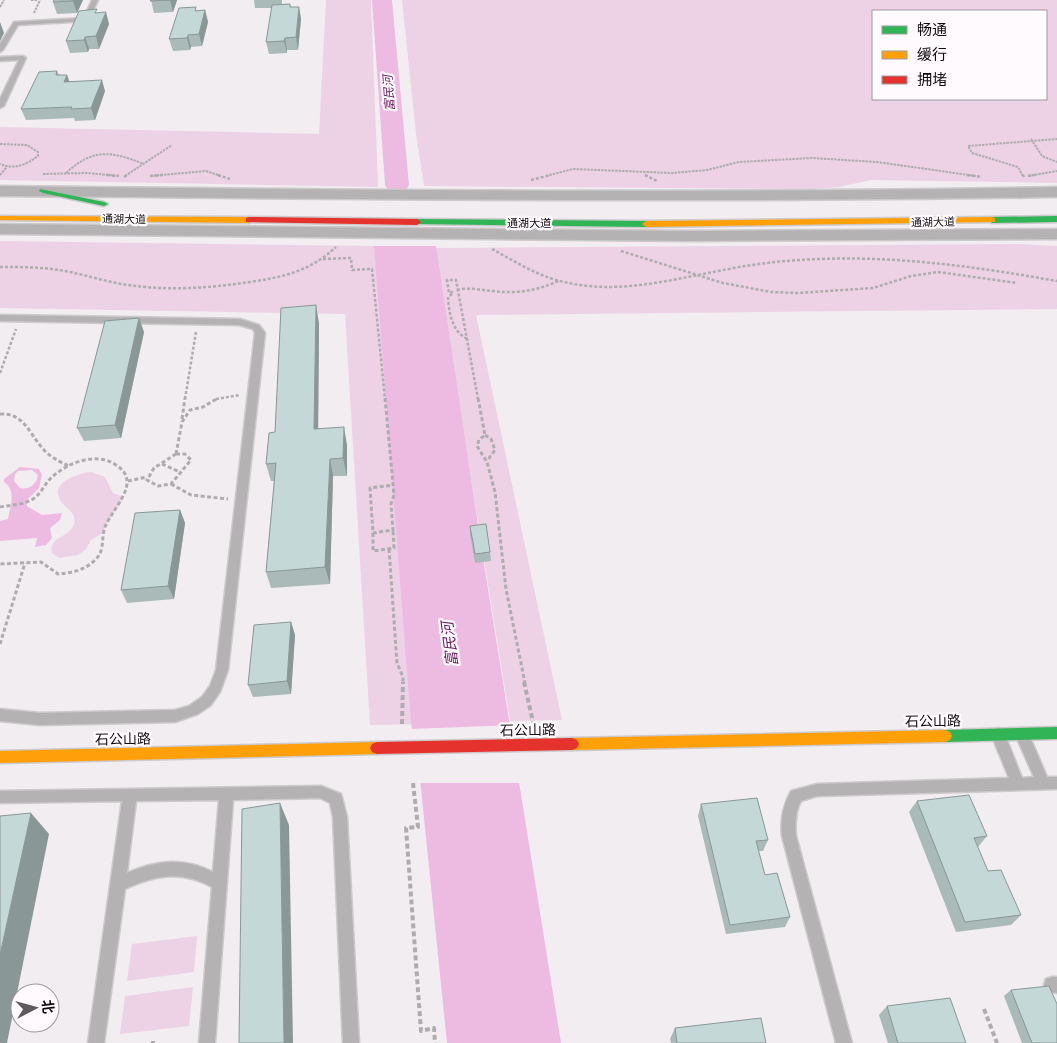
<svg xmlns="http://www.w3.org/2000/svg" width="1057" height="1043" font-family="'Source Serif 4','Noto Sans SC',serif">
<rect width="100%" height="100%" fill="#f2edf1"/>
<g fill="#edd2e6" fill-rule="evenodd">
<path d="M326,0H371L378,187L0,180V127L319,134Z"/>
<path d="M402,0H1057V183L871,180L839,187L809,189L424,186L416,134ZM873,11H1046V99H873Z"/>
<path d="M0,241L374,246L425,724L370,725L345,314L0,308Z"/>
<path d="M1018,244L1057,246V309L476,315L562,720L510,721L434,248Z"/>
<path d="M91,472L105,477L113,493L124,497L105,526L103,533L91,540L86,549L78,555L59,558L52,553C48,536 70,538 74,524C77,511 63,508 59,498C52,481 80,473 91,472Z"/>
<path d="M197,936L194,972L127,981L132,944Z"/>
<path d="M193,987L189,1026L120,1034L125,996Z"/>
</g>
<g fill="#edbbe1" fill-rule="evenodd">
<path d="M374,246H436L478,525L471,526L475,558H483L561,1043H447L420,779L411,723Z"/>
<path d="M20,467L39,469L42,475L39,488L26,501L27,506L42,515L62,513L60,520L50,528L52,538L46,545L35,547L37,538L0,541V521L8,519C10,506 17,491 4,482V479ZM32,470L38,475C37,484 29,490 20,488L14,481L15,474L18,471Z"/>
</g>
<path fill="#f2edf1" d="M514,725L523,783H418L410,729Z"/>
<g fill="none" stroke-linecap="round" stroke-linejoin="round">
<path fill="#edbbe1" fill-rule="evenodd" d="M372,0H392L409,185L406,190L397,192L388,190L385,185Z"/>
<g stroke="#cdcacc" stroke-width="3">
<g id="lane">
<path d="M92,0H98L88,21L18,25L3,50L0,52V44L14,22L84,18Z"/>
<path d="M23,56L26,58L4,106L0,108V99L19,60L0,61V57Z"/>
<path d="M0,315L240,319L259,325L265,333L228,670L220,692L211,705L198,714L175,722L40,725L0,721V709L40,713L175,710L189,706L202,697L210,686L216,670L255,333L253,329L239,325L0,321Z"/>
<path d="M998,728L1003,730L1022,778L1034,777L1015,734L1017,730L1022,728L1027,730L1047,777H1057V789L817,796L801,801C795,812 795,824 796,836L852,1043H836L782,836C780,819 783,806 791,791L817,784L1009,778L991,734L993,730Z"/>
<path d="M321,786L341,794L347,817L359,1043H343L333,817L330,803L320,798L233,800L215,1043H199L212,887C182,870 155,875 125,889L104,1043H88L122,801L0,803V791ZM219,800L213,872C183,857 157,860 127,873L136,801Z"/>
<path d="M1052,977H1057V993L1046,991L1044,985L1046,979Z"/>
</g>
</g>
<g stroke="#cdcacc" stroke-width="3">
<g id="street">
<path d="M0,186C352,190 705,194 1057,187V197C705,203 352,199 0,196Z"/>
<path d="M0,224L690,231L1057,229V239L690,241L0,234Z"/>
</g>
</g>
<g stroke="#cdcacc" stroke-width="3">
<g id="fast">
<path d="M40,189L104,202L108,204L104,206L43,193L39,191Z"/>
<path d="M1057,216V222L992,223L988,220L992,217Z"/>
<path d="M417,219L646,221L650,224L646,227L414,224V220Z"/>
<path d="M1057,727V739L945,742L940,740L938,736L940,732L945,730Z"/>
</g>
</g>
<g stroke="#cdcacc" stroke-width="3">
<g id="slow">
<path d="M0,216L249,217L253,220L249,223L0,220Z"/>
<path d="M992,217L995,218V222L646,227L642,224L646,221Z"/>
<path d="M945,730L950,732L952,736L950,740L945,742L572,750L567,748L565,744L567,740L572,738Z"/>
<path d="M377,742L382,744L384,748L382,752L377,754L0,763V751Z"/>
</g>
</g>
<g stroke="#cdcacc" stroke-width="3">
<g id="jam">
<path d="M249,217L417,219L421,222L417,225L246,222V218Z"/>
<path d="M572,738L577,740L579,744L577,748L572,750L377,754L372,752L370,748L372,744L377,742Z"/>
</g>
</g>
<g stroke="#aeacae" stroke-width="2" stroke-dasharray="2.5 1" stroke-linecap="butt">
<path d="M31,0H38"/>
<path d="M0,7L4,0"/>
<path d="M34,13L40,0"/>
<path d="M1031,139L1042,156L1057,162"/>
<path d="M0,144L27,145L38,152V156C26,165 14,170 0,164"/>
<path d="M66,173C93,148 111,151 144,164"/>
<path d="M43,174L87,173L119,176"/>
<path d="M0,175L7,167"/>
<path d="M645,175L647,176"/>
<path d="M125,176L172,145"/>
<path d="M150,176L206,171L221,176"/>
<path d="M546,176L573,169L672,173L707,170L739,162L812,158L877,162L976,176"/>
<path d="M1023,176L1018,167L972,153L968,146L1057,139"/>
<path d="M1028,176L1057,171"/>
</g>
<g stroke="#aeacae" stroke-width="2.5" stroke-dasharray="3 2" stroke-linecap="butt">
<path d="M107,175L119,176"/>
<path d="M218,175L230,179"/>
<path d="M645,175L657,181"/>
<path d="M967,175L982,177"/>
<path d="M1023,175L1024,177"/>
<path d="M150,176L163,175"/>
<path d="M1028,176L1035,175"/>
<path d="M124,177L127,175"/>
<path d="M531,180L551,175"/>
<path d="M492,249C514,261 536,275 560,281C617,296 673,279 729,269C759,263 789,260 820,259C900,256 978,267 1057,281"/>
<path d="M621,251L723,283L771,292L798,293L873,288L911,276L938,272L1017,283"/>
<path d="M323,259L351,258L352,270L372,269L385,399"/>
<path d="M0,267C22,267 43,267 65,271C86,275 107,282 128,285C169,291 209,288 250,282C284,277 310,271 336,247"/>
<path d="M457,290C469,287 481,290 492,291C516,294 537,291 558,281"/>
<path d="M453,292L449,293L447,280H456L478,399"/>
<path d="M452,294L448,297C449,314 452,332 469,340"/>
<path d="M0,373L16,329"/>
<path d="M185,399L196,332"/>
<path d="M216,399L240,395"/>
</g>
<g stroke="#aeacae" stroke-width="3" stroke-dasharray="4 2.5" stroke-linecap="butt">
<path d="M385,398L394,495L391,504L393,530L373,533L370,488L393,485"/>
<path d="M478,398L485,435L479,440L477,446L487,462L495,492L506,589L525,683"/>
<path d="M0,414C24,413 29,433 43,449C50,457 60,462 69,466"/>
<path d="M182,419L185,398"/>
<path d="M485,435L491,439L495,450L487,461"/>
<path d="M176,454H185L191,460L171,484L158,486L147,480L154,468Z"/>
<path d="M176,454L182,422L190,410L203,407L218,398"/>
<path d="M162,464L180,472"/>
<path d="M128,481L147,477"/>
<path d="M171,484L191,495L228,499"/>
<path d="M0,507C11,505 23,505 33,499C41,494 44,485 50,479C66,463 96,451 116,465C143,482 113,507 105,527C101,538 105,550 96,559C86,570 72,573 58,574L41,562L0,564"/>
<path d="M373,533V551L394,548L393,530"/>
<path d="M389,549L397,663L403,677V683"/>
<path d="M0,644L25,563"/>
</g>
<g stroke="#aeacae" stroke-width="4" stroke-dasharray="5 3" stroke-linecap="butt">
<path d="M524,682L533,722"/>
<path d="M402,724L403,682"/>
<path d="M413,783L418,827L406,828L421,1031L434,1028L435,1043"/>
<path d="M984,1009L997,1043"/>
<path d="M153,1041V1043"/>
</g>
<use href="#lane" fill="#b5b2b4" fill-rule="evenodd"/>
<use href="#street" fill="#b5b2b4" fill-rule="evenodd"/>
<use href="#fast" fill="#30b455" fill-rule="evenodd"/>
<use href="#slow" fill="#ff9f0a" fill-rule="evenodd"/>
<use href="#jam" fill="#e5322d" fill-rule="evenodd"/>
</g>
<g fill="#a9bab9">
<path d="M54,0H83L77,13L57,14L53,2Z"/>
<path d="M151,0H177L173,12L154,13Z"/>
<path d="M254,0H282V4H290L291,7H299L301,19L298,50H287V53L269,54L266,42L272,8H255Z"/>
<path d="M205,10L208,22L202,46L191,47L190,50L173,51L169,39L196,11Z"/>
<path d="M98,13L109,24L99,49H89L88,52L70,53L66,41Z"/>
<path d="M57,71L59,75H67L69,81L105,91L95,120L75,121L74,118L26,120L21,109Z"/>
<path d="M319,323L318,429L347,445V476H333L330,584L271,588L266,572L274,481H271L266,464L275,432Z"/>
<path d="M144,332L121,438L84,441L77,428Z"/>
<path d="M180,510L185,523L174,599L127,603L121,590Z"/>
<path d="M470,526L490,552L491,561L475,563L470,535Z"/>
<path d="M291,622L295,635L291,694L253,697L248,685Z"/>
<path d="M917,801L987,836L978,847L988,871L1021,915L1011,925L956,932L909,812Z"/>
<path d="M701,804L768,840L763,851H758L765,875L790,917L785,927L726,934L698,816Z"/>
<path d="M1011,990L1057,1043H1022L1004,996Z"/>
<path d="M887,1006L966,1043H888L879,1015Z"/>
<path d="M675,1028L766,1043H671L670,1039Z"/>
</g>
<g fill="#899796">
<path d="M74,0H83L77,13L73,1Z"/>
<path d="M170,0H177L173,12Z"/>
<path d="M299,7L301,19L298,50L296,37Z"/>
<path d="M205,10L208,22L202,46L199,34Z"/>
<path d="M106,12L109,24L99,49L96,36Z"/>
<path d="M0,22L4,33L0,41Z"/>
<path d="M188,35L191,47L190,50L187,38Z"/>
<path d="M85,37L89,49L88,52L84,40Z"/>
<path d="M285,38L287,50V53L284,41Z"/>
<path d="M67,75L71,86L64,82Z"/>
<path d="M102,80L105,91L95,120L91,108Z"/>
<path d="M316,305L319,323L318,447L314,429Z"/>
<path d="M139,318L144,332L121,438L115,425Z"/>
<path d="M344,427L347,445V476L343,458Z"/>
<path d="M330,459L333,476L330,584L325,567Z"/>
<path d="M180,510L185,523L174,599L168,586Z"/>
<path d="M291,622L295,635L291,694L287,681Z"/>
<path d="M280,803L289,825L293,1043H284Z"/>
<path d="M31,813L49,834L7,1043H0V955Z"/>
</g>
<g fill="#c4d8d7" stroke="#899796">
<path d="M54,0H74L73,1L53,2Z"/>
<path d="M151,0H170L150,1Z"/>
<path d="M290,4V7H299L296,37L285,38L284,41L266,42L272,5Z"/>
<path d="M196,7L195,11L205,10L199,34L188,35L187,38L169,39L179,8Z"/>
<path d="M97,9L95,13L106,12L96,36L85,37L84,40L66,41L79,11Z"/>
<path d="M57,71L56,75H67L64,82L102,80L91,108L71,109L72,107L21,109L39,72Z"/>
<path d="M316,305L314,429L344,427L343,458L330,459L325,567L266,572L276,463L266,464L269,433L275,432L281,308Z"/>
<path d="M139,318L115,425L77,428L105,321Z"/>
<path d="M180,510L168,586L121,590L135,513Z"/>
<path d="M486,524L490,552L475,554L470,526Z"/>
<path d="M291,622L287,681L248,685L254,625Z"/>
<path d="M969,795L987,836L974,838L988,871L1001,870L1021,915L965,922L917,801Z"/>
<path d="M757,798L768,840L756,841L765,875L777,873L790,917L730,925L701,804Z"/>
<path d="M280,803L284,1043H239L242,809Z"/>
<path d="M31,813L0,955V816Z"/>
<path d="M1049,986L1057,1004V1043H1032L1011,990Z"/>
<path d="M950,998L966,1043H898L887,1006Z"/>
<path d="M761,1018L766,1043H677L675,1028Z"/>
</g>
<g text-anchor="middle" stroke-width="4.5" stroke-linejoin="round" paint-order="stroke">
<g font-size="11" fill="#0f0c0e" stroke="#fefafd">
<text transform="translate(124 219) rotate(1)" y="4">通湖大道</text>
<text transform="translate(933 222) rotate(-1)" y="4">通湖大道</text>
<text x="529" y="227">通湖大道</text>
</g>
<g font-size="12" font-style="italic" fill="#6b1c5e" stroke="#fefafd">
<text transform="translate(389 93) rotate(-94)" y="4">富民河</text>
</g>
<g font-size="14" fill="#0f0c0e" stroke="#fefafd">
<text transform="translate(933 721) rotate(-1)" y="5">石公山路</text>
<text transform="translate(528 730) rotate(-1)" y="5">石公山路</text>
<text transform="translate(123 739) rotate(-1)" y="5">石公山路</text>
</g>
<g font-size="15" font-style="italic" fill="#6b1c5e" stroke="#fefafd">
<text transform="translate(450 644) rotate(-97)" y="5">富民河</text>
</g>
</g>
<rect x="872" y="10" width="175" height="90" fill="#fefafd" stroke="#9e9b9d"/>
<rect x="882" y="26" width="25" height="8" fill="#30b455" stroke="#9e9b9d"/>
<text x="917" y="35" font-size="15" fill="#0f0c0e">畅通</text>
<rect x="882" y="51" width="25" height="8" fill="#ff9f0a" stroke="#9e9b9d"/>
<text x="917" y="60" font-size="15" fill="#0f0c0e">缓行</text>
<rect x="882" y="76" width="25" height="8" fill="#e5322d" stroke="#9e9b9d"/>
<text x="917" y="85" font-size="15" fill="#0f0c0e">拥堵</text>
<g transform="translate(35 1008) rotate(84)"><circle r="24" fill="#fefafd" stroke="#9e9b9d"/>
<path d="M0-4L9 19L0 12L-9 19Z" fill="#5e5b5d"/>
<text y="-8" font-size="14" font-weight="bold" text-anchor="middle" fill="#0f0c0e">北</text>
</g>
</svg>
